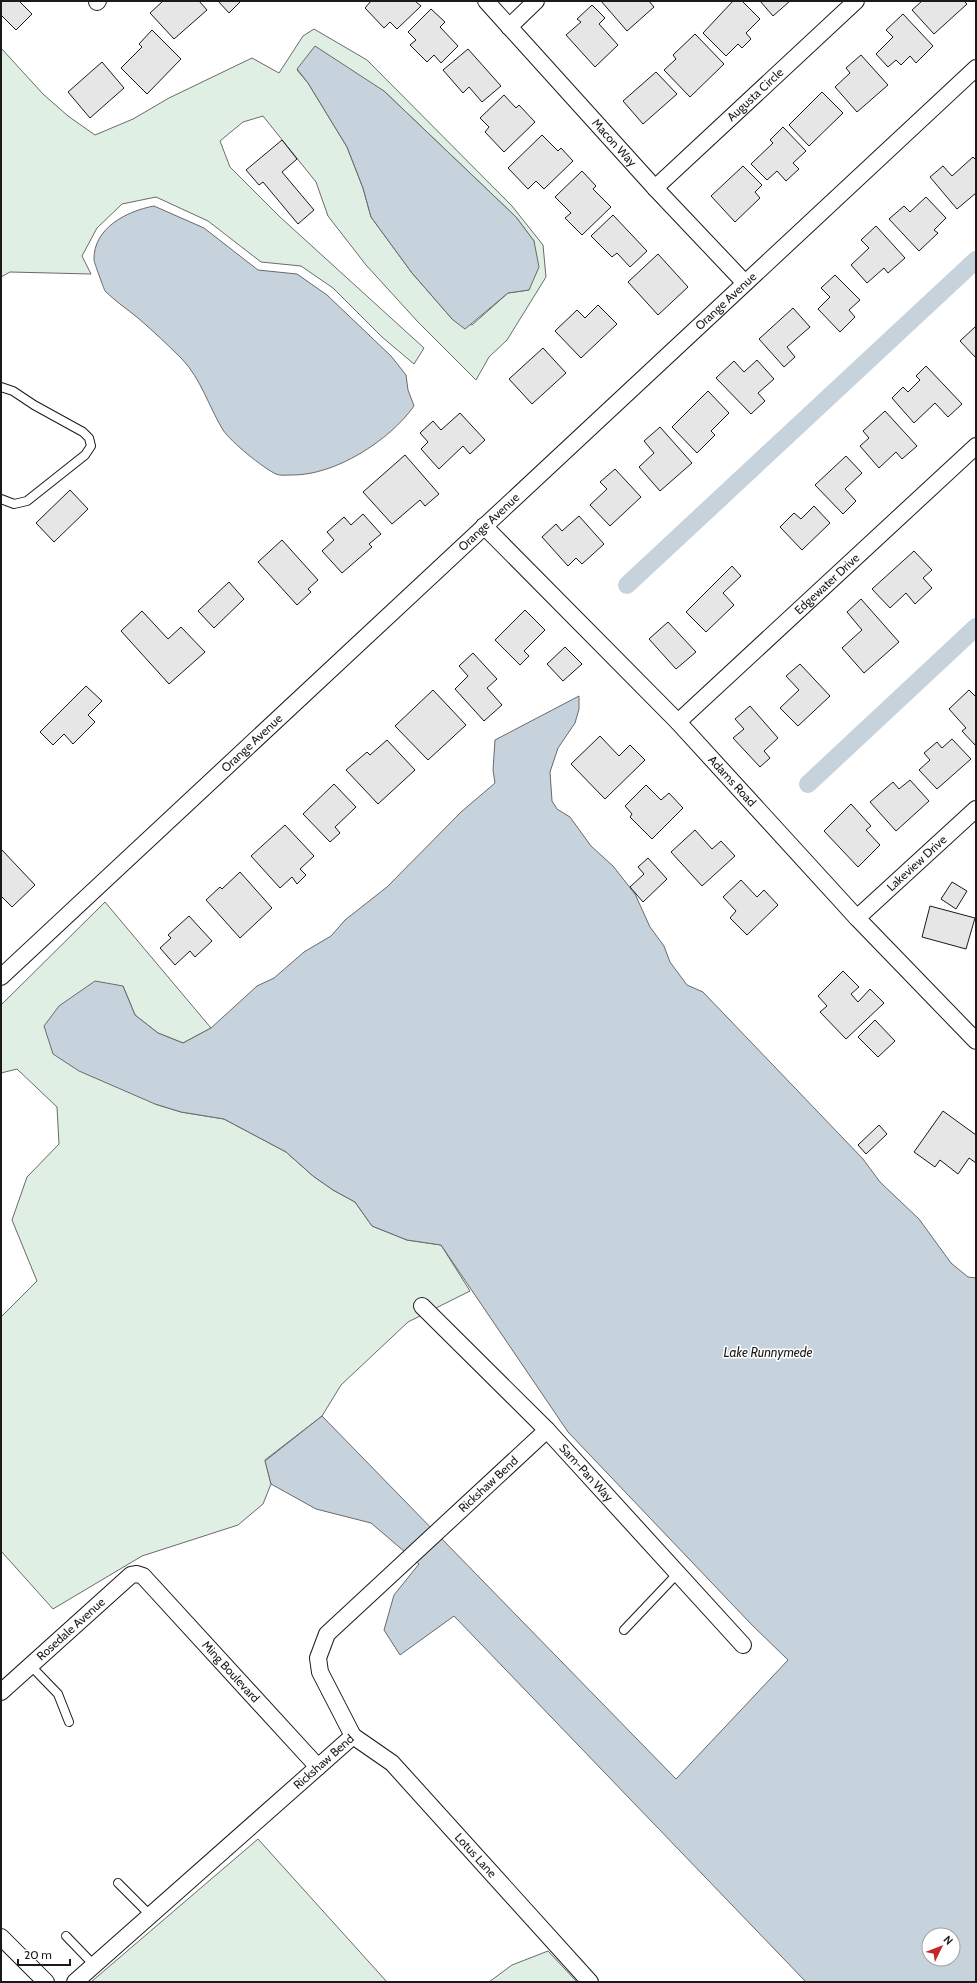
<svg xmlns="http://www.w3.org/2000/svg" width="977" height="1983" font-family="Cabin,sans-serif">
<rect width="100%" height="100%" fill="#fff"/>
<g fill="#e0efe3" stroke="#6a6a6a" fill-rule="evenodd">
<path d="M314,29L367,60L512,206L543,245L546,277L507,340L489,357L476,380L418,322L366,265L328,216L316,182L263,116L243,122L220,141L230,167L280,217L424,348L414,364L382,337L333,288L301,266L261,262L208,221L156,197L122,204L97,228L82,256L91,274L10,272L1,277V48L43,94L68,116L95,135L133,119L169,98L252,58L279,73L303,36ZM297,70L384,91L516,217L534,241L529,290L508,293L472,325L453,320L412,273L371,217L363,188L347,147L308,83Z"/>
<path d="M105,902L211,1028L183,1043L158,1033L135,1015L123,986L155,1104L181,1112L224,1119L286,1152L313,1176L333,1190L355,1202L372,1226L407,1240L441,1245L470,1291L408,1322L341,1385L322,1416L265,1460L271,1484L263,1504L238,1525L142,1556L53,1609L1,1551V1317L37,1281L12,1220L27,1177L59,1144L57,1107L17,1069L1,1073V1005Z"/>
<path d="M258,1839L387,1982H91Z"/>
<path d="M548,1951L577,1982H489L512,1965Z"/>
</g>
<g fill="#c6d2dc" stroke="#6a6a6a" fill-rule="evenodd">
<path d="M315,46L384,91L516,217L534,241L539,267L529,290L508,293L465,329L453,320L412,273L371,217L363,188L347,147L308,83L297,69Z"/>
<path d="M154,206L204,228L258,270L297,274L327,295L391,356L406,375L408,390L414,406C390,440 335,476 291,475C287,475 280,476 276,474C263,468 231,442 223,430C209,407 201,379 182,359C168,345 153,331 138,318C127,309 115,301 105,291C104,289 94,262 94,260C93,228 127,211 154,206Z"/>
<path d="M579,696V709L575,723L558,748L550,772L552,801L557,809L570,817L591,846L613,866L635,894L650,927L664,946L670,962L687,985L703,992L863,1159L880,1182L919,1219L951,1263L968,1277L976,1278V1982H806L454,1616L400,1655L384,1630L394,1595L419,1564L371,1523L316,1509L271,1484L265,1461L322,1416L676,1779L788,1660L751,1624L568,1432L441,1245L407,1240L372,1226L355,1202L333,1190L313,1176L286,1152L224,1119L181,1112L155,1104L79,1071L53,1054L44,1026L59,1006L95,981L123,986L135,1015L158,1033L183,1043L211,1028L257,986L274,978L304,952L331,936L345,920L387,887L461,812L495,783L493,770L495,740ZM929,1935H953V1959H929Z"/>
</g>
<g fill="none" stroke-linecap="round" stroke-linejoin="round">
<g stroke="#c6d2dc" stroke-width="18">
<path d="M627,585L976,260"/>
<path d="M808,784L976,627"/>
</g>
</g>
<g fill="#e6e6e6" stroke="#1a1a1a">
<path d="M1,1H19L32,14L16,30L1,15Z"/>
<path d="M163,1H199L207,10L174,39L150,13Z"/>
<path d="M218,1H241L229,13Z"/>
<path d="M371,1H415L421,6L397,29L390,22L384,28L365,8Z"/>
<path d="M601,1H649L654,7L627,31Z"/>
<path d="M733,1H742L760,19L746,33L751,39L742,48L738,44L726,56L703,33Z"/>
<path d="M760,1H790L773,16Z"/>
<path d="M922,1H964L967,4L934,34L912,10Z"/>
<path d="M592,5L605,18L599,24L618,45L595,67L566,35L581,22L577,19Z"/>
<path d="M431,9L445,22L440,27L458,46L441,63L434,55L427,62L410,45L416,40L408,32Z"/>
<path d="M903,14L933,46L916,63L910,56L901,65L896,60L888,67L876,54L893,37L886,30Z"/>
<path d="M152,30L181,59L147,94L121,68L142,47L139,44Z"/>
<path d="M695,34L724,64L690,97L664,70L676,59L673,55Z"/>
<path d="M468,49L501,86L482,102L469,87L463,93L443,70Z"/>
<path d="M861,55L888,85L857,112L835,87L850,73L846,68Z"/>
<path d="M102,62L124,88L90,118L68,92Z"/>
<path d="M656,72L677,94L643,124L623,101Z"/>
<path d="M822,92L843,113L809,146L789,125Z"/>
<path d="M504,95L516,108L519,105L535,122L504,152L485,132L489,127L480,118Z"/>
<path d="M783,127L806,151L793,163L799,169L786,181L777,171L767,180L751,164L773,143L770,140Z"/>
<path d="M542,135L558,151L561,148L573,161L544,189L536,181L528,189L508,168Z"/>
<path d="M282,140L297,159L282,172L314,210L298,224L263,182L259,185L246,170Z"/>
<path d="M973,157L976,160V193L957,209L930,177L943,166L952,176Z"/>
<path d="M743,166L762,185L755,192L760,198L735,222L711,196Z"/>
<path d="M582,171L596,186L593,189L611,207L582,235L565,218L571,213L555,197Z"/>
<path d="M926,197L946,218L934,230L938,233L919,251L889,219L904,206L910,212Z"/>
<path d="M613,215L647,251L630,267L617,253L612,257L591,236Z"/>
<path d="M876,226L905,258L888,273L884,268L867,283L851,265L869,248L861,240Z"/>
<path d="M658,254L688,287L658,315L628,282Z"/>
<path d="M835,275L860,300L849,310L855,317L840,332L818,309L830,297L821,288Z"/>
<path d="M598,305L617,324L581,358L555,331L577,310L585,318Z"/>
<path d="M793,308L810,327L787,347L795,357L784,367L759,339Z"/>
<path d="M975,327L976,329V358L960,341Z"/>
<path d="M543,348L566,373L532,404L509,379Z"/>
<path d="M757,360L774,379L758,393L765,401L751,414L716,378L734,361L744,372Z"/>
<path d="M926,366L962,404L948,417L935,403L914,423L892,398L903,387L908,392L920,380L916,376Z"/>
<path d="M708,391L729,413L711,431L715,435L697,453L672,427Z"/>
<path d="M885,411L917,446L902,459L896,452L879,468L860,446L869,438L863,431Z"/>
<path d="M460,413L485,440L470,454L463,446L439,469L421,449L428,442L420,433L433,421L441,430Z"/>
<path d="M660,427L692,463L660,491L639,467L654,453L644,441Z"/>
<path d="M405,455L439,494L425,506L420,500L392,524L363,492Z"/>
<path d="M846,456L862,473L845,489L856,501L843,514L815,485Z"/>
<path d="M615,469L641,497L610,526L590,505L607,489L600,482Z"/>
<path d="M70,490L88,509L54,542L36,523Z"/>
<path d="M814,506L830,523L802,550L780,527L794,513L801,519Z"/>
<path d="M363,514L381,534L369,544L372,547L342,573L322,551L334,540L327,532L344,517L351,525Z"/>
<path d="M579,516L604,544L582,564L576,558L568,566L542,537L556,524L562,531Z"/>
<path d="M282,540L318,580L308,589L311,592L297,605L258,562Z"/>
<path d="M914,551L932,570L923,578L932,588L915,604L906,593L890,608L872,589Z"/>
<path d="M732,566L741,576L723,593L734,605L706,632L686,612Z"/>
<path d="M229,582L244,599L214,628L198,611Z"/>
<path d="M861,599L899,642L864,673L842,648L862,630L847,612Z"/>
<path d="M525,610L545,630L524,651L529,656L520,665L495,640Z"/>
<path d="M142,611L168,639L181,627L205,652L169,684L121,631Z"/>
<path d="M668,622L696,652L676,669L649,639Z"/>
<path d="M565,647L582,664L563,681L547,664Z"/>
<path d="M473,653L497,679L487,688L502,705L484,721L455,689L468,676L459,666Z"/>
<path d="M800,664L830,696L798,726L780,708L799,690L786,676Z"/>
<path d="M86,686L102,701L88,715L95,722L73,744L64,734L53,745L40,732Z"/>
<path d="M433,690L466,725L428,760L395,726Z"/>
<path d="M969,690L976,697V746L962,731L966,728L949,709Z"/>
<path d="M750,706L778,738L764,751L770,758L760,767L733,738L744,729L735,719Z"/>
<path d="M600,736L619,756L630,745L645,760L605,799L571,764Z"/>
<path d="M952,739L971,759L937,789L919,770L930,760L924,753L937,742L942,748Z"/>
<path d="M387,740L415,770L378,804L346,770L367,752L370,755Z"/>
<path d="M910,780L929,801L896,831L870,802L893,782L899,789Z"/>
<path d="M334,784L356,807L335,827L340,833L330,842L303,814Z"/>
<path d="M646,785L661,800L669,793L683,808L652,839L630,817L632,814L625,806Z"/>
<path d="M851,804L871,826L866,830L880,845L858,867L824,831Z"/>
<path d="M285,825L314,856L300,869L306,875L297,884L292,877L280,888L251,856Z"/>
<path d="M695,830L712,849L721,841L735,856L702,886L671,852Z"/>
<path d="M1,849L35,885L12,907L1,896Z"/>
<path d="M648,858L667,879L643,902L630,887L644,874L638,867Z"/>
<path d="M240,872L272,908L240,938L206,900L220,887L222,889Z"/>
<path d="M741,880L757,897L764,890L778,905L747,935L730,918L736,911L723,897Z"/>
<path d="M952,882L967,891L956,909L941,899Z"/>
<path d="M930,906L975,918L966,949L922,937Z"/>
<path d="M189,916L212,941L195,957L190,951L175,965L160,948L171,938L168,935Z"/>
<path d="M843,971L859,987L851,994L858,1002L870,989L884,1003L846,1039L820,1012L827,1006L818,996Z"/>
<path d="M875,1020L895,1041L878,1057L858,1037Z"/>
<path d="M943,1111L976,1135V1163L969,1158L958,1174L940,1160L935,1167L914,1152Z"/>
<path d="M879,1125L887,1134L866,1154L858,1145Z"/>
</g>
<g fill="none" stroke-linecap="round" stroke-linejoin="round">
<g stroke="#1a1a1a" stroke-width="10">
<g id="service">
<path d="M1,387L13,391L34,405L83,432L89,438L91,446L85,455L27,501L14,504L1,499"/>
<path d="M624,1630L678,1573"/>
<path d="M30,1665L58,1694L69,1722"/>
<path d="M118,1883L150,1915"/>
<path d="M66,1936L94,1965"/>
</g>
</g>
<g stroke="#1a1a1a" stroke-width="18">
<g id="minor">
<path id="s1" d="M486,1L655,188L745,283"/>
<path d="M97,2L98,1"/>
<path d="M509,27L536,1"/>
<path id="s2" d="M655,188L856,1"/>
<path id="s3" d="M484,526L678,722L857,918L976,1041"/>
<path id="s4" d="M678,722L976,446"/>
<path id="s5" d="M857,918L976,809"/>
<path id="s6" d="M1,977L976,68"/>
<path id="s7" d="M422,1306L547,1430L743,1645"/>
<path id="s8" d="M1,1692L131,1575L137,1574L143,1576L318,1767"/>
<path id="s9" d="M353,1736L392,1763L590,1982"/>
<path d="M1,1937L46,1982"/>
<path id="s10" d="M75,1982L353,1736L320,1672L318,1658L327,1634L547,1430"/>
</g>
</g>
<use href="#service" stroke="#fff" stroke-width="8"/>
<use href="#minor" stroke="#fff" stroke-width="16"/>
</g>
<g text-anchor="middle" stroke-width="3" stroke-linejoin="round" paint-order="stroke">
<g font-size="12" fill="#1a1a1a" stroke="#fff">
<text dy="4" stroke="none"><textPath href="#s2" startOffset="137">Augusta Circle</textPath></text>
<text dy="4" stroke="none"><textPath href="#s1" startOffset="191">Macon Way</textPath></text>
<text dy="4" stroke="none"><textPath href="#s6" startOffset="991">Orange Avenue</textPath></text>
<text dy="4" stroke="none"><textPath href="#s6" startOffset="667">Orange Avenue</textPath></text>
<text dy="4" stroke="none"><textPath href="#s4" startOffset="203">Edgewater Drive</textPath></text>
<text dy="4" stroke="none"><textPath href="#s6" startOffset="343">Orange Avenue</textPath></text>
<text dy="4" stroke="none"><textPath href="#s3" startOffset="356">Adams Road</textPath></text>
<text dy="4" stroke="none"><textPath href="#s5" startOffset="81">Lakeview Drive</textPath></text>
<text dy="4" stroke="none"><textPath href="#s7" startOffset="234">Sam-Pan Way</textPath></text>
<text dy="4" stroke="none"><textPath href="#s10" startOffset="703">Rickshaw Bend</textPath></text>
<text dy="4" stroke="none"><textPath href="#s8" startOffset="94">Rosedale Avenue</textPath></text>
<text dy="4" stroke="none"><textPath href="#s8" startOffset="317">Ming Boulevard</textPath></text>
<text dy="4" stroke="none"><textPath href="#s10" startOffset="332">Rickshaw Bend</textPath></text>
<text dy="4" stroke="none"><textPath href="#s9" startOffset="172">Lotus Lane</textPath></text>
</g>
<g font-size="13" font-style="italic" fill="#1a1a1a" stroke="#fff">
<text x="768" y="1357">Lake Runnymede</text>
</g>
</g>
<rect width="977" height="1983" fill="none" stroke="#1a1a1a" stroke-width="4"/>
<g transform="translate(941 1947) rotate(47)"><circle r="19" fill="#ffffff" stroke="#a3a3a3"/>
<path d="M0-3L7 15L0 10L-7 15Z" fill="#c62828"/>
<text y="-6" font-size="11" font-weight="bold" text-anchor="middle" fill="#1a1a1a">N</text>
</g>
<path d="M18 1959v6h52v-6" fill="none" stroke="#1a1a1a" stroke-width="2"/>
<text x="24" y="1959" font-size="12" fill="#1a1a1a" stroke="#ffffff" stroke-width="3" paint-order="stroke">20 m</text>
</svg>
